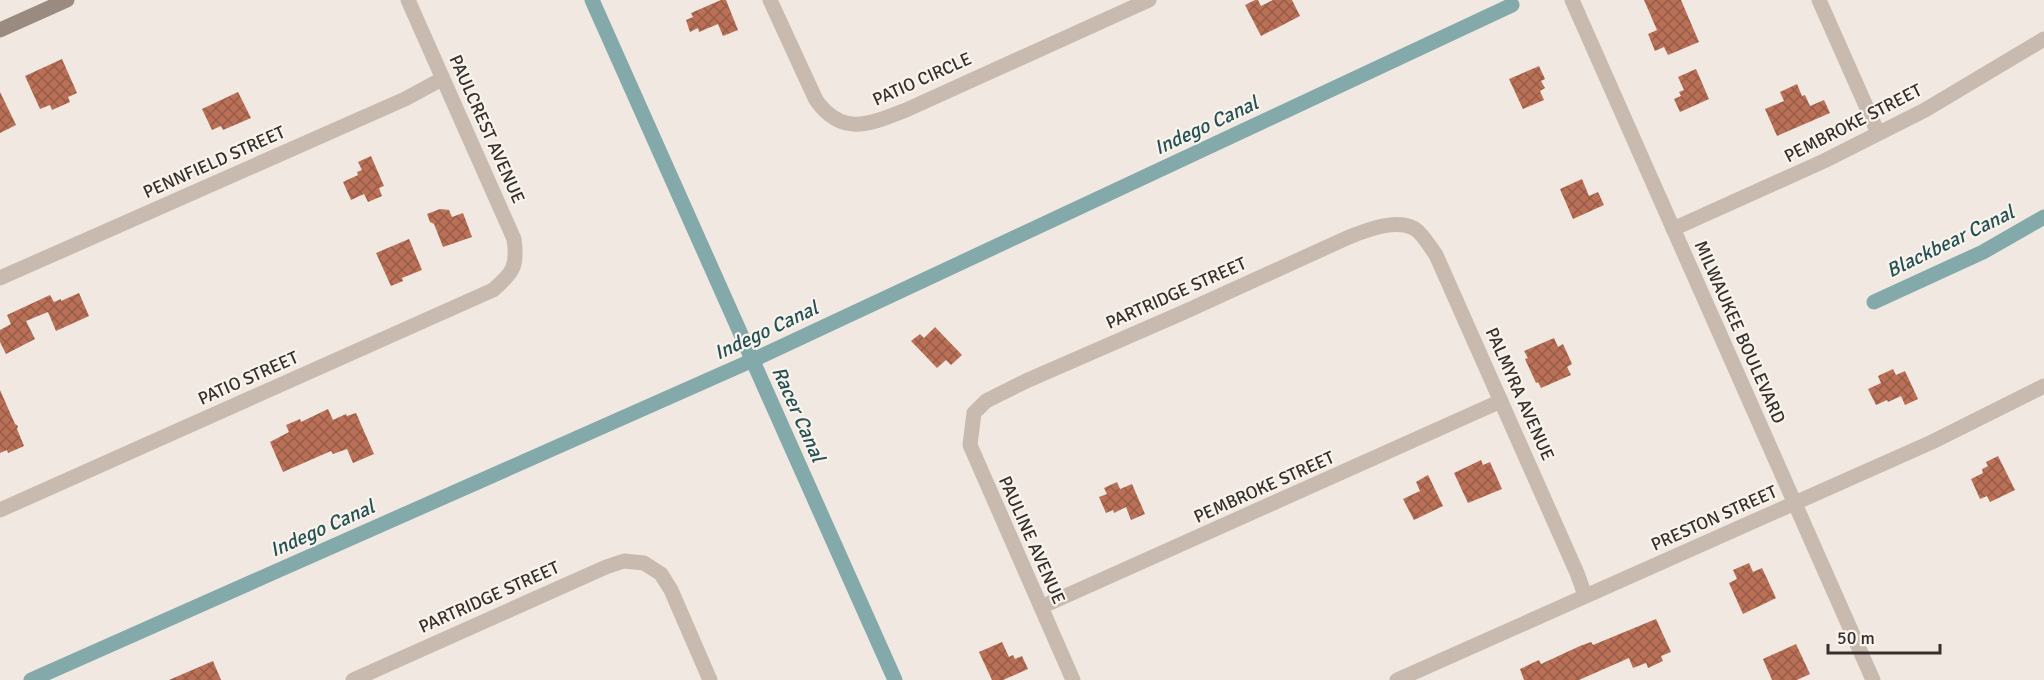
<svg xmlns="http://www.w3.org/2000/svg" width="2044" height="680" font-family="Signika,sans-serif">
<defs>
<pattern id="building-cross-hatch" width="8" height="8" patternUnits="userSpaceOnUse" patternTransform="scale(1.5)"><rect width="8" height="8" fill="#b97056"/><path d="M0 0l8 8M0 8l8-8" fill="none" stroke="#975c47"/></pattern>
</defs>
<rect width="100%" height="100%" fill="#f1e9e1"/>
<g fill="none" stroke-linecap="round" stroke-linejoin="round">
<g stroke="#83a9ab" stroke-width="15">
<path d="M592,0L895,680"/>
<path d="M1874,302L1983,252L2044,217"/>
<path d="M31,680L753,360L1512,5"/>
</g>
</g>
<g fill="url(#building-cross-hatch)">
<path d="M721,0H726L738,30L723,36L718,24L699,32L698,28L690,32L686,20L693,17L691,13Z"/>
<path d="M1255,0H1258L1261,6L1273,0H1292L1300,16L1261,36L1245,5Z"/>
<path d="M1644,0H1681L1699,42L1668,55L1664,47L1655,51L1648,34L1657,30Z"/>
<path d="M62,59L77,93L68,97L70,102L52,110L50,105L40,109L25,76Z"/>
<path d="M1539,66L1545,79L1541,81L1545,88L1540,91L1544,100L1523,109L1509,79Z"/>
<path d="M1696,69L1709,99L1680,112L1674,99L1681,96L1679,92L1684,90L1678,77Z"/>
<path d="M1797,84L1802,96L1805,95L1810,106L1824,100L1830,113L1777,136L1765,109L1784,101L1780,92Z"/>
<path d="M0,92L16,125L0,133Z"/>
<path d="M238,92L251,118L223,130L221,126L212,130L202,109Z"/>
<path d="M371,156L384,186L379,188L382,196L368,202L364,194L351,200L343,182L358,175L357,172L362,170L358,162Z"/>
<path d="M1582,179L1589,196L1598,192L1604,205L1573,219L1560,189Z"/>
<path d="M440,209L449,210L452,217L463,213L472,237L443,247L434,224L430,222L427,214Z"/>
<path d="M409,239L422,270L402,278L403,281L391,286L376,253Z"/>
<path d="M79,293L89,316L56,331L48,312L26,321L35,339L6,354L0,342V330L11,324L7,315L50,295L54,302L61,299V301Z"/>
<path d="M935,327L962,355L951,365L946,360L937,368L911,341L920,334L924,338Z"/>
<path d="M1554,338L1558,347L1563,344L1572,364L1567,367L1571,375L1541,388L1538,382L1536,383L1525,359L1528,358L1524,351Z"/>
<path d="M1893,369L1896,375L1905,371L1918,399L1905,405L1901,396L1888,402L1887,400L1876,405L1868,389L1881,383L1878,376Z"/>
<path d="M0,390L15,424L18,426L17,429L24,446L8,453L7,450L0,453Z"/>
<path d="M328,409L333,420L346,414L347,416L356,413L374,454L353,463L347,449L333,454L331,451L283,472L270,442L289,432L286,425L300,419L301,422Z"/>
<path d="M1998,456L2015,490L1990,502L1987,496L1980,499L1971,479L1983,473L1982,469L1988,466L1986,462Z"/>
<path d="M1481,460L1483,465L1490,462L1502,489L1468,503L1454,473Z"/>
<path d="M1428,475L1443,506L1414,520L1403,499L1420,491L1416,482Z"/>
<path d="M1117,482L1120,489L1132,484L1145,514L1131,520L1126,507L1114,513L1113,510L1106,513L1099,497L1107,494L1104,488Z"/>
<path d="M1749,563L1753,572L1762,568L1776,598L1743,614L1729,583L1737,579L1733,570Z"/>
<path d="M1656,619L1671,652L1661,656L1663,661L1648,668L1646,663L1633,668L1629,658L1579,680H1524L1520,669L1539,660L1541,664L1580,646L1591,642L1593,645Z"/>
<path d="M1002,642L1009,657L1013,655L1015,659L1022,656L1028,669L1003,680H992L979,652Z"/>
<path d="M1796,644L1810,674L1797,680H1772L1763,659Z"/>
<path d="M213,661L221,680H169Z"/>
</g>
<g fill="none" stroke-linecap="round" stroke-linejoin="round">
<g stroke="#c8baae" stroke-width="15">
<path d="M770,0L816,100C842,137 870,124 906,110L1149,0"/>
<path d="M1572,0L1873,680"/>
<path d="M1819,0L1878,133"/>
<path d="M1673,229L1824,161L1925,110L2044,39"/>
<path d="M0,278L405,99L442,79"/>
<path d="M0,510L493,290C513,273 518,266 514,239L408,0"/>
<path d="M1041,607L1501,401"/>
<path d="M353,680L606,567L624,561L644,563L661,574L671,590L710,680"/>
<path d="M1073,680L970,445L974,413L986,401L1026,381L1182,313L1349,237C1367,230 1396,218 1415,229C1423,234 1430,247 1436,255L1577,573L1585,595"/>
<path d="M1397,680L1932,442L2044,386"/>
</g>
<path stroke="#9b8a7f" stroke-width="15" d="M0,30L67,0"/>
</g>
<g text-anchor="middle" stroke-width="4.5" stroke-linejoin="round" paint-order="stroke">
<g font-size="18" fill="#372f2b" stroke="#f9f3ed">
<text transform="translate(922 79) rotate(-24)" y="6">PATIO CIRCLE</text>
<text transform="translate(1853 123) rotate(-27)" y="6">PEMBROKE STREET</text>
<text transform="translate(487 129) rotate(66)" y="6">PAULCREST AVENUE</text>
<text transform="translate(214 162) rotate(-24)" y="6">PENNFIELD STREET</text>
<text transform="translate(1176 293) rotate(-24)" y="6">PARTRIDGE STREET</text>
<text transform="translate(1740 332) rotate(66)" y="6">MILWAUKEE BOULEVARD</text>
<text transform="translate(248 378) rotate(-24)" y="6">PATIO STREET</text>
<text transform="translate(1520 394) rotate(66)" y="6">PALMYRA AVENUE</text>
<text transform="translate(1264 487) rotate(-24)" y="6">PEMBROKE STREET</text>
<text transform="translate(1714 518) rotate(-24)" y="6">PRESTON STREET</text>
<text transform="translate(1032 540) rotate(66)" y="6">PAULINE AVENUE</text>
<text transform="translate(489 597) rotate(-24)" y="6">PARTRIDGE STREET</text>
</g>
<g font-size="20" font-style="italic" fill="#255154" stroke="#f9f3ed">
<text transform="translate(1206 125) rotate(-25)" y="7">Indego Canal</text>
<text transform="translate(1950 241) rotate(-26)" y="7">Blackbear Canal</text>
<text transform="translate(766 330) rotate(-25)" y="7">Indego Canal</text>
<text transform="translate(799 414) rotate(66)" y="7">Racer Canal</text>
<text transform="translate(322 528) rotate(-24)" y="7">Indego Canal</text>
</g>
</g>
<path d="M1828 644v9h112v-9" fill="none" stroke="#372f2b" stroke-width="3"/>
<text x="1837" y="644" font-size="18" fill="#372f2b" stroke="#f9f3ed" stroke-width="4.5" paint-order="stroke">50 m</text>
</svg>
